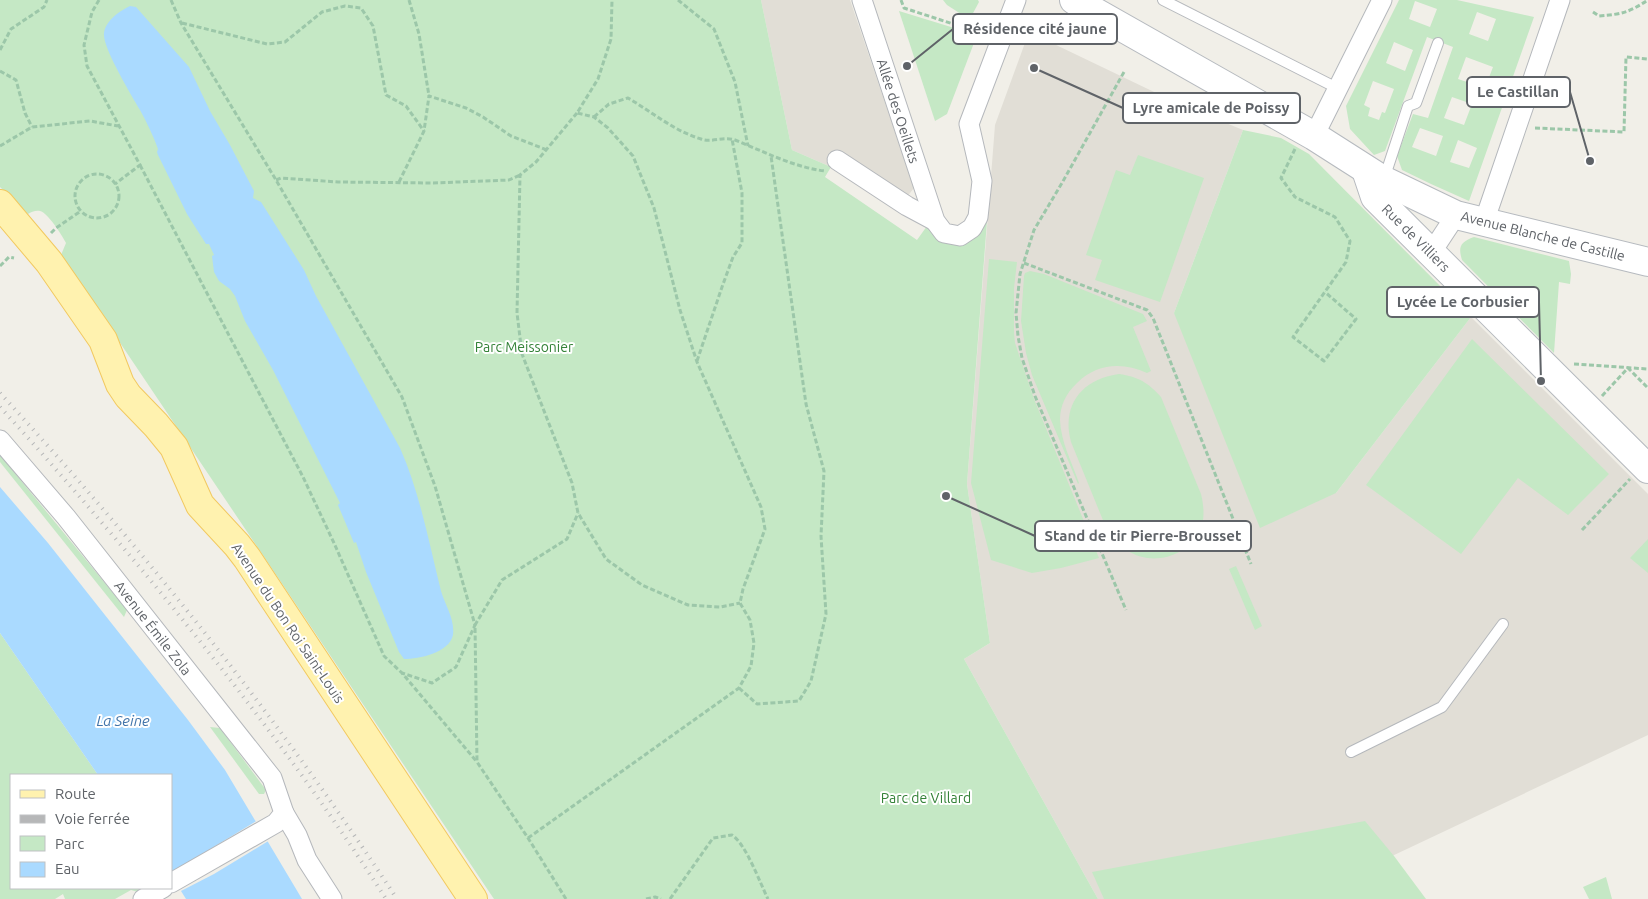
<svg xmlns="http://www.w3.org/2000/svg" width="1648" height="899" font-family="Ubuntu,sans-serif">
<rect width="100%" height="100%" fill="#f1efe8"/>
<g fill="#e1ded6">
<path d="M761,0H850L914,188L906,198L841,154L831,167L792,150Z"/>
<path d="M1029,32L1175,102L1243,130L1174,313L1336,493L1471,317L1648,494V735L1301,899H1098L964,659L990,643L967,484L995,125Z"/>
</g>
<g fill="#c5e8c5" fill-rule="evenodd">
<path d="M0,0H761L792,150L831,167L825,177L917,240L927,226L978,233L987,221L967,484L990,643L964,659L1098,899H494L61,255L66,243C62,235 48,213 40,211C36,210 31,212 28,214L0,187Z"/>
<path d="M943,0H978L979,2L972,15L964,16L947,5Z"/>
<path d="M1399,0H1457L1534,17L1469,201L1431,184L1402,170L1397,156L1413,114L1428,118L1453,47L1427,37L1385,151L1374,155L1350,129L1346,106ZM1415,1L1437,9L1430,27L1409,19ZM1477,12L1496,19L1488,41L1469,34ZM1394,42L1413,50L1405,71L1386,63ZM1466,57L1493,67L1485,88L1458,79ZM1373,81L1394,89L1385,113L1382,112L1379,120L1368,116L1370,108L1364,105ZM1452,97L1472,104L1464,125L1444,118ZM1420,128L1443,136L1436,156L1412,147ZM1458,140L1477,148L1469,168L1450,162Z"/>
<path d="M899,11L977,35L947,114L935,121Z"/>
<path d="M1243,130L1281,138L1309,154L1471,317L1336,493L1260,528L1174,313Z"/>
<path d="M1138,155L1204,178L1160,302L1095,280L1102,260L1086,255L1116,170L1130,175Z"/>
<path d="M1474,237L1569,261L1571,274L1570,284L1559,282L1554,353L1462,260C1458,247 1460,242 1474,237Z"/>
<path d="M989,259L1017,262L1014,288V333L1015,343L1034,399L1099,558L1061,568L1032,573L991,560L971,483Z"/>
<path d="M1030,271L1044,274L1143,314L1147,321L1133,327L1151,371L1147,373C1123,362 1097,363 1077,383C1066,393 1060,406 1060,420C1061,443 1072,462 1079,483L1078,484L1032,375L1026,353L1021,321L1024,276L1025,273Z"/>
<path d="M1472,339L1609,474L1568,515L1518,478L1461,554L1366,485Z"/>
<path d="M1119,374C1139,377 1147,382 1161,397L1201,494C1204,506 1205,520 1200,532C1196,541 1189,546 1181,551C1153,567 1123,556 1107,530L1071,442C1061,405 1082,379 1119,374Z"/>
<path d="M0,455L127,610L124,617L0,462Z"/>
<path d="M1648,539V573L1630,558Z"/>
<path d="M1236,566L1262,626L1255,630L1229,569Z"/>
<path d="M0,633L98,775H11V888H146L138,892L131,890L115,899H65L63,894L55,899H0Z"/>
<path d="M210,727L220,728L266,790L264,794H259Z"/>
<path d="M1365,821L1394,856L1426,899H1104L1092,872Z"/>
<path d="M1606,877L1612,899H1589L1583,887Z"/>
</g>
<g fill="#aadaff">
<path d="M130,6L136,7L189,67L210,111L230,145L254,191L253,198L261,202L304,270L316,296L400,448C420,493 429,543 441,591C445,605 455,619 453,635C449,653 419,659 404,659L399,652L366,572L356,542L354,543L338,505L340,503L273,370L245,321L235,296L230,289L219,281L214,272L212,256L214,255L209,244H206L187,214L158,155L157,152L158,149C153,135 147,123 140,110C132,96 102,47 104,33C106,20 120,11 130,6Z"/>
<path d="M0,487L48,543L188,720L225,770L302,899H186L171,875V775H98L0,633Z"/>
</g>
<path fill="#f1efe8" d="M258,820L270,840L214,874L179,892L171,880V873Z"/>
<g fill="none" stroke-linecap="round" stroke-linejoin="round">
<g stroke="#b5b8bc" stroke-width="12">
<g id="lane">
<path d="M1163,0L1337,88"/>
<path d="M1384,179L1408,106L1416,103L1438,43"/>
<path d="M1351,752L1442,707L1503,624"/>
</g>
</g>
<g stroke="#b5b8bc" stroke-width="21">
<g id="street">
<path d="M862,0L935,221L944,233L960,236L972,228L978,217L982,181L969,124L1016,0"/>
<path d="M1314,136L1382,0"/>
<path d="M837,160L907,206L935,221"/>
<path d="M1484,222L1560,0"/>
<path d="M1431,253L1456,215"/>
<path d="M0,440L66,517L272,778L284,813L276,823L171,883"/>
<path d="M284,813L297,835L307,860L332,899"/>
<path d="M143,899L163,888"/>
</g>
</g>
<g stroke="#b6babf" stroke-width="30">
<g id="secondary">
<path d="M1074,0L1314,136L1383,180L1456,215L1648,262"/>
<path d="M1366,170L1375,197L1648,469"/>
</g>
</g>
<g stroke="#f2c960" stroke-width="30">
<path id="primary" d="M0,204L49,262L103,340L120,384L128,396L156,425L174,447L200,505L237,545L247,558L473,899"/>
</g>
<g stroke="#9cc7a9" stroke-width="3" stroke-dasharray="5 2.5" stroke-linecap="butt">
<path d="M99,0L92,12L84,45L87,66L140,165L115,184"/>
<path d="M171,0L181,23L276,180L402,397L435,486L475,625L456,667L432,683L402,673"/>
<path d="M409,0L419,34L429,96"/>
<path d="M678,0L714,29L735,82L748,146"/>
<path d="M901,0L904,8L981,33"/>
<path d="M1593,12L1599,16C1622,14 1628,13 1648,0"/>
<path d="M182,23L267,44L285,42L322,12L345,6L361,8L373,26L386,95L406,106L424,131"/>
<path d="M0,50L11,29L44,7L47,0"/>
<path d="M0,71L16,80L25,113L32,127"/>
<path d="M1124,72L1062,183L1034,230L1020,274L1016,313L1018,336L1022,358L1035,396L1126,610"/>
<path d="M577,113L536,162L520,175L517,313L522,354L572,483L578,513L606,559L642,585L688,605L720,607L740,603"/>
<path d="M594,117L609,104L628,98C652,112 674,131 701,139C711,143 724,136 735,140C765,152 793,167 825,171"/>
<path d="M1535,128L1624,132L1626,57L1648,59"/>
<path d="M0,146L32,127L90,121L118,126"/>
<path d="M1295,149L1281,178L1295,197L1335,217L1350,241L1346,262L1293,337L1324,361L1356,319L1325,292"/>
<path d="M140,165L303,477L334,543L384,656L402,673L477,762"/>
<circle cx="97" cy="196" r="22"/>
<path d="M276,180L281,178L338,182L433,183L509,180L520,175"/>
<path d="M399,182L424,131L429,96L466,108L483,117L511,136L547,150"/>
<path d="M51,233L56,228L81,211"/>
<path d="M1024,263L1147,310L1153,318L1251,564"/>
<path d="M0,266L9,257L14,258"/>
<path d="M697,361L722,287L733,257L742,243V193L732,139"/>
<path d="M1574,364L1648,369"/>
<path d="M1602,396L1628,368L1648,388"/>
<path d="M1582,530L1630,479"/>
<path d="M739,688L757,704L799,701L811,681L826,614L821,536L824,471L806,404L771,156"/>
<path d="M528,838L739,688L751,666L754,643L750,620L740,603L743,589L765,529L761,507L697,362L680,310L654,208L633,156L608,128L594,117L577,113L598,79L611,39L612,0"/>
<path d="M566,899L528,838L477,762L475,625L502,580L567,539L578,513"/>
<path d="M646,899L655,897L661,899"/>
<path d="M670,899L713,838L732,835C746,844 760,883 768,899"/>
</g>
<use href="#lane" stroke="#fff" stroke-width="10"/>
<use href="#street" stroke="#fff" stroke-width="19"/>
<use href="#secondary" stroke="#fff" stroke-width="28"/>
<use href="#primary" stroke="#fff2af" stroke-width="28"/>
<g stroke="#b6b7b8" stroke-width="4" stroke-dasharray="1 6" stroke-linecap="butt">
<path d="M0,393C145,551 279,719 397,899"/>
<path d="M0,407C47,458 92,511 137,564C226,671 311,782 386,899"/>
</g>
</g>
<g text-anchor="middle" stroke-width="4" stroke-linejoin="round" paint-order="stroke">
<g font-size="14" fill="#5f6368" stroke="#fff">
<text transform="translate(898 111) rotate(72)" y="5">Allée des Oeillets</text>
<text transform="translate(1543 236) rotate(14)" y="5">Avenue Blanche de Castille</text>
<text transform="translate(1416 238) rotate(45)" y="5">Rue de Villiers</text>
<text transform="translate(288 623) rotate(56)" y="5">Avenue du Bon Roi Saint-Louis</text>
<text transform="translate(153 628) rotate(52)" y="5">Avenue Émile Zola</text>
</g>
<g font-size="14" fill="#348238" stroke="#fff">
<text x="524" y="352">Parc Meissonier</text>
<text x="926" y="803">Parc de Villard</text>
</g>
<g font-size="15" font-style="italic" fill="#4174aa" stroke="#fff">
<text x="123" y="726">La Seine</text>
</g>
</g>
<path fill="none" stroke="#5f6368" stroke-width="2" d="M907 66L953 29M1590 161L1570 92M1034 68L1123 108M1541 381L1539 302M946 496L1035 536"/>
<g fill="#5f6368" stroke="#fff" stroke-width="2">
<circle cx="907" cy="66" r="5"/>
<circle cx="1590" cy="161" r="5"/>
<circle cx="1034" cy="68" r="5"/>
<circle cx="1541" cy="381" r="5"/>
<circle cx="946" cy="496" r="5"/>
</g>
<g fill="#fff" stroke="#5f6368" stroke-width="2">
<rect x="953" y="14" width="164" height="30" rx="5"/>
<rect x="1467" y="77" width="103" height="30" rx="5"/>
<rect x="1123" y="93" width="177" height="30" rx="5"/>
<rect x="1387" y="287" width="152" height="30" rx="5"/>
<rect x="1035" y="521" width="216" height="30" rx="5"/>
</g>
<g font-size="15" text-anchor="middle" font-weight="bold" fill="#5f6368">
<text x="1035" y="34">Résidence cité jaune</text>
<text x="1518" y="97">Le Castillan</text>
<text x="1211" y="113">Lyre amicale de Poissy</text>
<text x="1463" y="307">Lycée Le Corbusier</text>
<text x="1143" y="541">Stand de tir Pierre-Brousset</text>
</g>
<rect x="10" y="774" width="162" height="115" fill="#ffffff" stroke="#bfc1c3"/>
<rect x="20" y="790" width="25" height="8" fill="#fff2af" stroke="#bfc1c3"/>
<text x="55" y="799" font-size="15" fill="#5f6368">Route</text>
<rect x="20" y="815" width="25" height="8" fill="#b6b7b8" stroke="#bfc1c3"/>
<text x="55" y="824" font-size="15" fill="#5f6368">Voie ferrée</text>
<rect x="20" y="836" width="25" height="15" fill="#c5e8c5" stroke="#bfc1c3"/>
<text x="55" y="849" font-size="15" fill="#5f6368">Parc</text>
<rect x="20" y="862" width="25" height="15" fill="#aadaff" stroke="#bfc1c3"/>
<text x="55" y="874" font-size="15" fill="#5f6368">Eau</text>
</svg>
